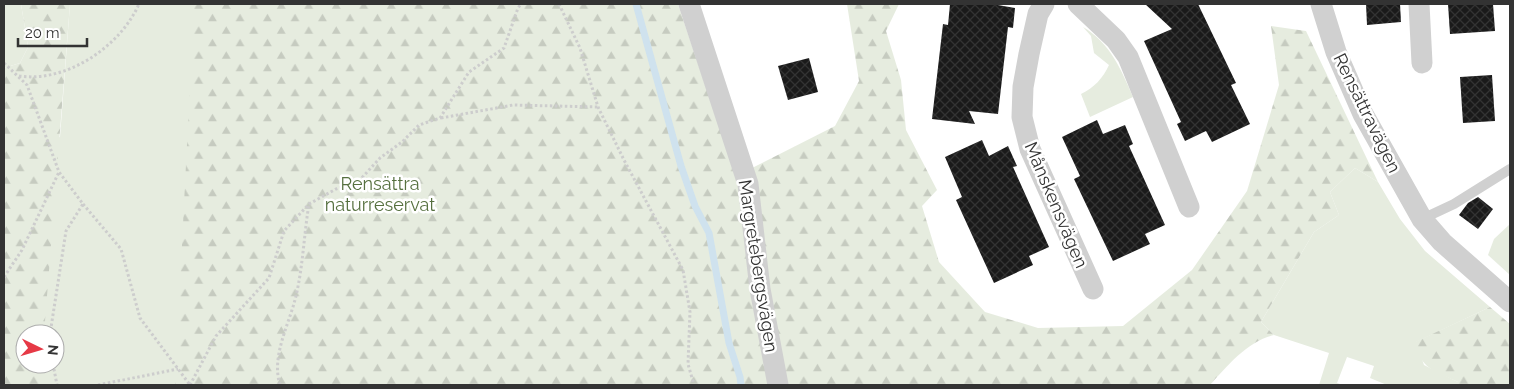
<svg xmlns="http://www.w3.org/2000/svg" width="1514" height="389" font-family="Raleway,sans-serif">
<defs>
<pattern id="forest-firs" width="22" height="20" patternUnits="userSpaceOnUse" patternTransform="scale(1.25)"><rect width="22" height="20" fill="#e6ecdf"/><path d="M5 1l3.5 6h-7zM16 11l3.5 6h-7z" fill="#c6cbc0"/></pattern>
<pattern id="building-cross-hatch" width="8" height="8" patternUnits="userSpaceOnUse" patternTransform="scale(1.25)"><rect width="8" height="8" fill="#1a1a1a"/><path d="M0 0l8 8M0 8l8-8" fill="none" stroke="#333"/></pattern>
</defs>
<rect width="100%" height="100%" fill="#fff"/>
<g fill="#e6ecdf" fill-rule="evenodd">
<path d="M4,4H21L28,47L20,63L4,68Z"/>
<path d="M70,4H662L755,385H4V154L60,137ZM25,334H55V364H25Z"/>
<path d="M1083,27C1110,43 1121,69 1133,97L1090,117L1081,94C1094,88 1103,78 1109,65L1094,53L1091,36Z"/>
<path d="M1355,168L1378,182L1400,219L1425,251L1490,307L1416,342L1424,365L1458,382V385H1387L1370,378L1374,366L1347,357L1337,383L1343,385H1319L1329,353L1274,335L1261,322L1314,232L1339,215L1330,192Z"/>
<path d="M1510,224V275L1488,255L1494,239Z"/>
</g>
<g fill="url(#forest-firs)">
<path d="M21,4H70L44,334H25V364H41L39,385H4V68L20,63L28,47Z"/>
<path d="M194,4H678L740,189L770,385H175Z"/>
<path d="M847,4H899L886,31L901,80L906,130L937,190L922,206L939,262L985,312L1038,328L1123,326L1192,270L1247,191L1279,85L1271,26L1306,31L1378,182L1355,168L1330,192L1339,215L1314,232L1261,322L1274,335C1248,341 1227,366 1210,385H783L750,169L835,126L859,81Z"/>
<path d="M1490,307L1510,324V385H1458V382C1435,371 1420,369 1415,342Z"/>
</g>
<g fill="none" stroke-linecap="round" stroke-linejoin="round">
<path stroke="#cfe2ee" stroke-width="7" d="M636,4L681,166L695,206L709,233L729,343L740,377L741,385"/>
</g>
<g fill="url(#building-cross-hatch)">
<path d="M950,4H992L1015,8L1013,28L1008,27L998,114L969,111L975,124L932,119L943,24L948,25Z"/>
<path d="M1145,4H1198L1236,83L1231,85L1250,124L1212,142L1206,131L1185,141L1177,124L1181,122L1144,41L1172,29Z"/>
<path d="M1366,4H1400L1401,22L1367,25Z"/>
<path d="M1448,4H1493L1495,31L1450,34Z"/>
<path d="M809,58L818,92L788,100L778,66Z"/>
<path d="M1492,75L1495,121L1463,123L1460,77Z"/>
<path d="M1097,120L1103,134L1125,125L1133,144L1129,146L1165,225L1145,234L1150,244L1113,261L1074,179L1080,176L1062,137Z"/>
<path d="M982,140L989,156L1008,146L1017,166L1013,167L1049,247L1029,256L1033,265L994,283L956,200L962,197L945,157Z"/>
<path d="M1478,197L1493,209L1478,229L1459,215L1468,203Z"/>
</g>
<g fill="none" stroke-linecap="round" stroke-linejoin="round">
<g stroke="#cdcdcd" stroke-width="3" stroke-dasharray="2.5 2.5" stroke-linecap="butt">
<path d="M559,4L580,48L598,107L624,160L683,270L690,312L688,364L694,385"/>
<path d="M4,63L27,85L59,172L83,204L66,231L50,334"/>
<path d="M19,76C66,83 120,47 139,4"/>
<path d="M441,118L513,105L598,107"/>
<path d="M83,204L121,249L140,318L190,385"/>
<path d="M4,277L22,250L59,172"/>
<path d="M53,364L57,385"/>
<path d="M98,385L178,369"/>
<path d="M190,385L216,336L269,278L284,231L309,204L336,189L358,182L380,158L402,142L419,125L440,118L469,72L504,48L518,8L521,4"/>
<path d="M280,385C271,356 289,325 296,296C303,266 304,234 309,204"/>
</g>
<path stroke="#d0d0d0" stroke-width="10" d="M1422,219L1454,204L1510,169"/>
<g stroke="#d0d0d0" stroke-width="21">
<path d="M689,4L748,184L760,289L778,385"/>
<path d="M1044,4L1038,14L1029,54L1023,87L1022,117L1030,149L1093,289"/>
<path d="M1078,4L1116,40L1128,57L1189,207"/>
<path d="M1321,4L1336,52L1363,114L1422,219L1442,242L1510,302"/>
<path d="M1419,4L1422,63"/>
</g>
</g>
<g text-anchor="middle" stroke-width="5" stroke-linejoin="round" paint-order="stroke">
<g font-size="18" fill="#333" stroke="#fff">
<text transform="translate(1367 113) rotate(64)" y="6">Rensättravägen</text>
<text transform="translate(1056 205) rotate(67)" y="6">Månskensvägen</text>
<text transform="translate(758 266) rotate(81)" y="6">Margretebergsvägen</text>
</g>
<g font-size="18" fill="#56703f" stroke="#fff">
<text x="380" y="190">Rensättra<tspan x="380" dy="21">naturreservat</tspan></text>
</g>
</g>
<rect width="1514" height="389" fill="none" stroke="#333333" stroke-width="10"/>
<g transform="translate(40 349) rotate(95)"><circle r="24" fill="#ffffff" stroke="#adadad"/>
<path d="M0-4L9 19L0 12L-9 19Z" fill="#e63946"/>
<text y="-8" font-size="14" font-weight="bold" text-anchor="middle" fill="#333333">N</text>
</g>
<path d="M18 38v8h69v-8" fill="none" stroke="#333333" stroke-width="2.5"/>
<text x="25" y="38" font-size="15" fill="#333333" stroke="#ffffff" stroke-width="4" paint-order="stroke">20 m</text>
</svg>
